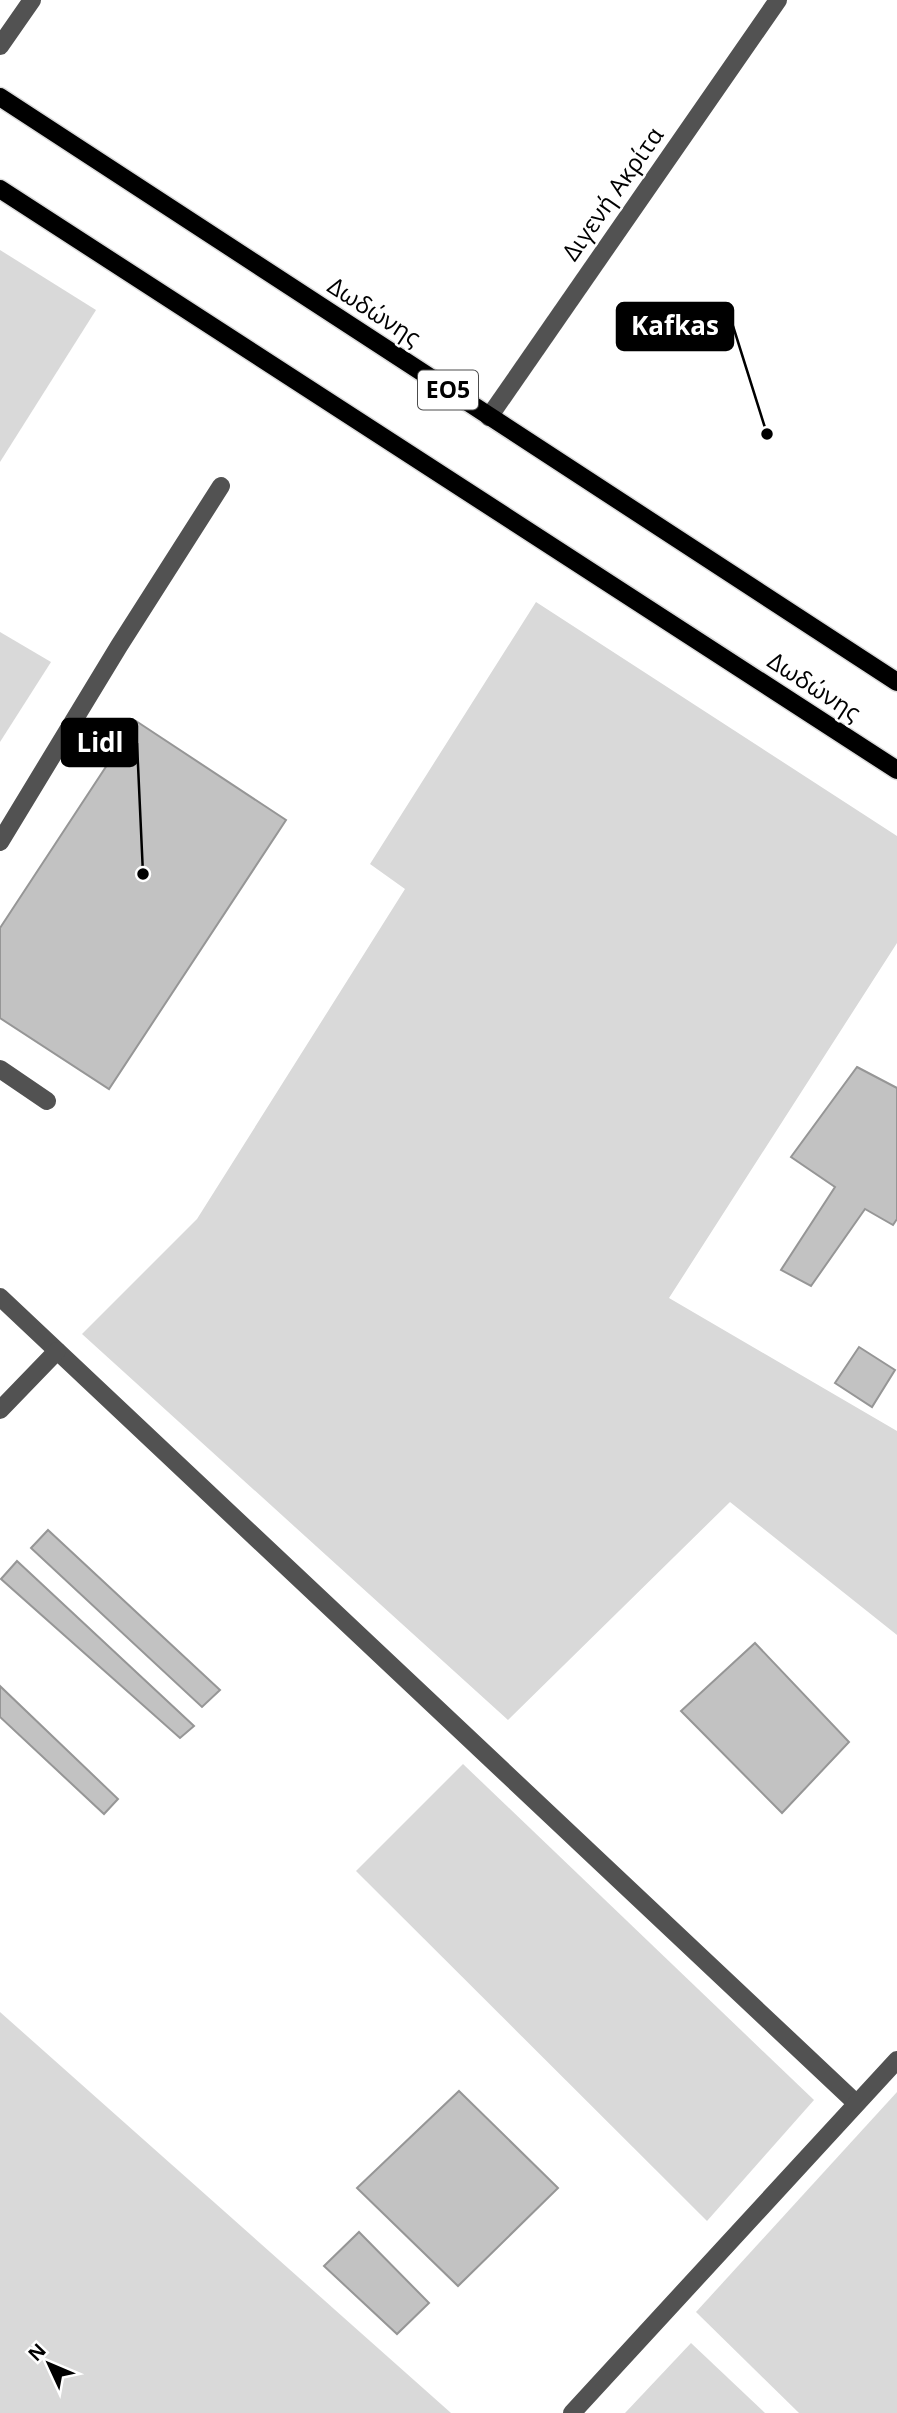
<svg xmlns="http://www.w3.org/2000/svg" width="897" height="2413" font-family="'Open Sans',sans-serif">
<rect width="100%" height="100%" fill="#fff"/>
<g fill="#d9d9d9">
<path d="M0,250L96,310L0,462Z"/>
<path d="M536,602L897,836V943L669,1298L897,1431V1635L730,1502L508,1720L82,1334L197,1219L405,889L370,864Z"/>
<path d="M0,632L51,662L0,742Z"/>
<path d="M463,1764L814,2100L707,2221L356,1871Z"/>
<path d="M0,2012L451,2413H0Z"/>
<path d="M897,2092V2413H799L696,2312Z"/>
<path d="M691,2343L765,2413H625Z"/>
</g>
<g fill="#c2c2c2" stroke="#969696" stroke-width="2">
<path d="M136,721L286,820L109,1089L0,1018V928Z"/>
<path d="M857,1067L897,1088V1219L893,1225L865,1209L811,1286L781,1270L835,1187L791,1157Z"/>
<path d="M859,1347L895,1370L872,1407L835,1383Z"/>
<path d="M48,1530L220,1690L202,1707L31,1548Z"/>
<path d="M17,1561L194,1726L180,1738L1,1579Z"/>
<path d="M755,1643L849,1742L782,1813L681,1711Z"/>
<path d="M0,1686L118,1799L104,1814L0,1717Z"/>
<path d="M459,2091L558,2188L458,2286L357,2188Z"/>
<path d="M359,2232L429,2303L397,2334L324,2266Z"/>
</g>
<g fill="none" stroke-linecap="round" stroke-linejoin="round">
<g stroke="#dbdbdb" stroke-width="21">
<g id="major">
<path d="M0,97L897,682"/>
<path d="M0,189L897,770"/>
</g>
</g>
<g stroke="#525252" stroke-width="18">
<path d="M0,46L32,0"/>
<path d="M489,417L778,0"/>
<path d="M0,842L119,646L221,486"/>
<path d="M0,1069L47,1101"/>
<path d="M0,1297L856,2103"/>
<path d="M0,1410L57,1351"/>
<path d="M572,2413L897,2060"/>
</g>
<use href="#major" stroke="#000" stroke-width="18"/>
</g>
<g text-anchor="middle" stroke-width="5" stroke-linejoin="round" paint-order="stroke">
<rect fill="#fff" stroke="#4c4c4c" stroke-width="2" x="418" y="370.5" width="60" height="39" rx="5"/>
<g font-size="23" font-weight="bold" fill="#000">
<text x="448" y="398">ΕΟ5</text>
</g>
<g font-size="24" fill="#000" stroke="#fff">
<text transform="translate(613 194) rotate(-55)" y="8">Διγενή Ακρίτα</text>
<text transform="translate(374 312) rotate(33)" y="8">Δωδώνης</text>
<text transform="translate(814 687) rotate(33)" y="8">Δωδώνης</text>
</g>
</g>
<path fill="none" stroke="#000" stroke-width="2.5" d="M767 434L733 326M143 874L137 743"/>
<g fill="#000" stroke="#fff" stroke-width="2.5">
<circle cx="767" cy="434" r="7"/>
<circle cx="143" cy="874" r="7"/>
</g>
<g fill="#000" stroke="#000" stroke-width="2.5">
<rect x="617" y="303" width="116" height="47" rx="7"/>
<rect x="62" y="719" width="75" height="47" rx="7"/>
</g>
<g font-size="26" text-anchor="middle" font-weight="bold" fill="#fff">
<text x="675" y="335">Kafkas</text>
<text x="100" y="752">Lidl</text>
</g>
<g transform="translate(49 2364) rotate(314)" stroke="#ffffff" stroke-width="5" paint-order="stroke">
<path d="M0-5L12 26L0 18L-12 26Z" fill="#000000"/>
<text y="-10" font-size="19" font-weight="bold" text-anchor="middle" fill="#000000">N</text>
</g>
</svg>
